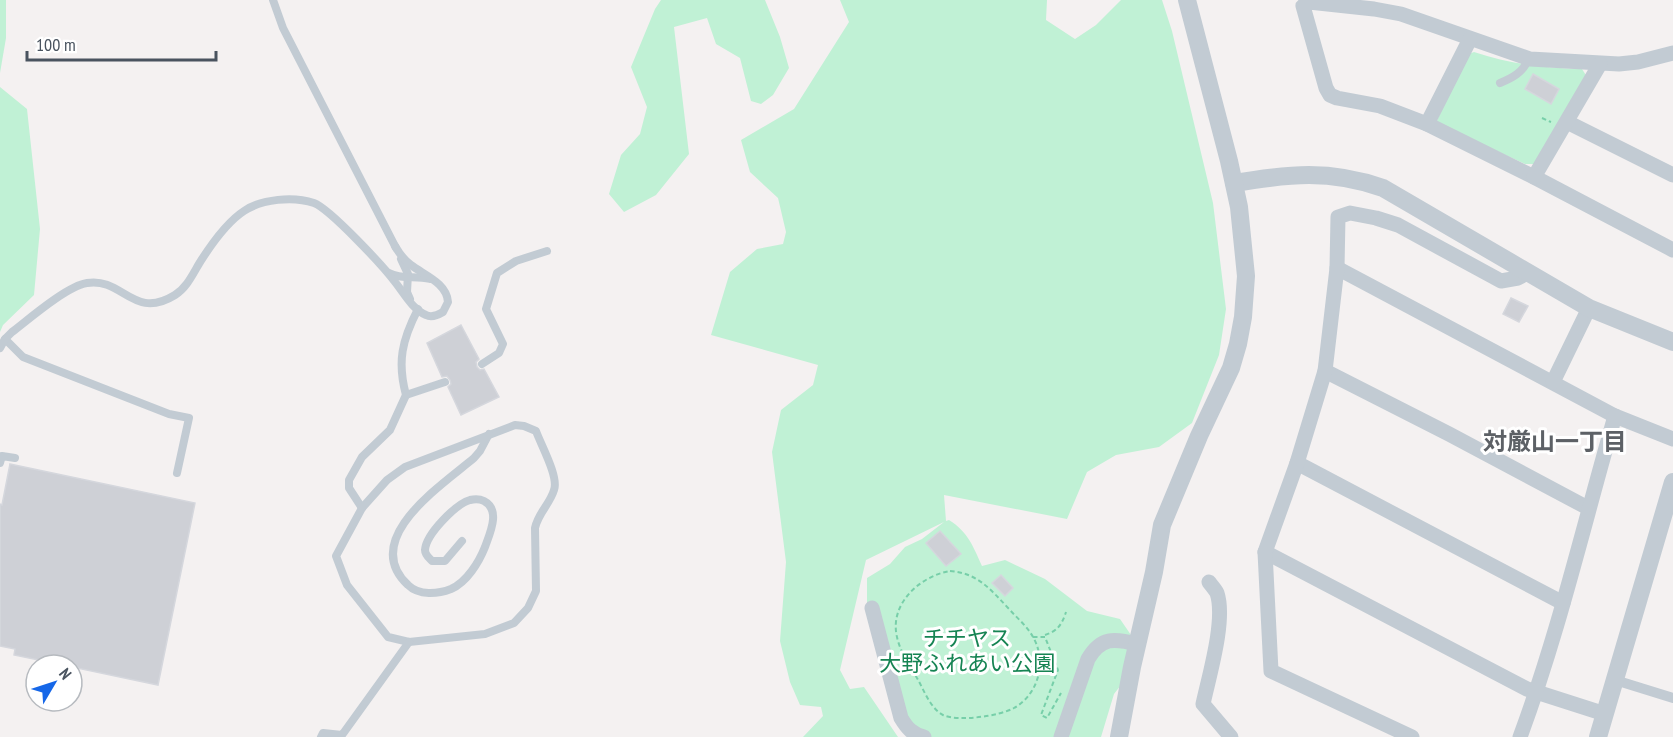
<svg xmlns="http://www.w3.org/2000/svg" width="1673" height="737" font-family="'PT Sans Narrow','Noto Sans JP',sans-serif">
<rect width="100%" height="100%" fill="#f4f1f1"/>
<g fill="#c0f1d5">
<path d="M0,0H6V38L0,73Z"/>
<path d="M661,0H765L780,37L789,68L773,95L761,104L751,101L740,58L716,44L707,18L674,27L689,154L656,195L624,212L609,194L621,155L640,134L647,107L631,67L655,9Z"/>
<path d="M840,0H1047L1046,20L1075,39L1096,25L1121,0H1162L1172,31L1213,203L1226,309L1219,355L1192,423L1159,447L1116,455L1087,472L1067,519L944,495L946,521L949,520C968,532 973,546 982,566L1005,560L1045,579L1087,611L1120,619L1131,635L1121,685L1114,694L1101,737H909L867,610V578L890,564L905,547L922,539L944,522L866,560L840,670L850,689L864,687L898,737H803L823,716L821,707L800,705L790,682L780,641L786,562L772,452L781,410L813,385L818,365L711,335L730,272L757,249L783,244L786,232L778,198L750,172L741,140L794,109L849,22Z"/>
<path d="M1474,52C1510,64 1544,68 1582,69L1587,77L1535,164H1525L1436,123L1466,55Z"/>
<path d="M0,87L27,109L40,229L34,295L3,325L0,332Z"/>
</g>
<g fill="#ced0d6" stroke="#d5d7dd" stroke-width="1.5">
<path d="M1533,74L1559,89L1551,104L1525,89Z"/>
<path d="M1511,298L1528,306L1519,322L1503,314Z"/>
<path d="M461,325L479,359L476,362L477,367L480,370L484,369L499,397L461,415L448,387L451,384L450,380L447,376L442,377L427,343Z"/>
<path d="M10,464L195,503L158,685L72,667V665H63L14,655L15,649L0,646V504L2,505Z"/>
<path d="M940,531L961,554L946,566L926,543Z"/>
<path d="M1001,575L1013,588L1005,596L992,583Z"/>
</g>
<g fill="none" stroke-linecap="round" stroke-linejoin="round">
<g stroke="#77cfa9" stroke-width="2" stroke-dasharray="4.5 3" stroke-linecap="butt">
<path d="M1542,118L1551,122"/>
<path d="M950,571C978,573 991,590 1009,609C1017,618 1027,626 1033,637C1047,661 1039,694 1014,708C1000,716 958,722 943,715C930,708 924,690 917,678C910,665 900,652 897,637C889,604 920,576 950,571Z"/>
<path d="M1045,635C1058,631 1062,624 1066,612"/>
<path d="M1033,637H1045L1058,670L1041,715L1047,718L1061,693"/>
</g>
<g stroke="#c2cbd3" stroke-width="8">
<path d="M273,0L283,28L396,248"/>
<path d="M1500,83C1512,78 1524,72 1528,59"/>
<path d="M401,259L408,274L407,292L410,299"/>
<path d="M389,273C402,280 416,275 430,279"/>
<path d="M5,339L23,357L169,414L189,418L177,473"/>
<path d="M0,348L5,339L12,332C29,319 67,286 87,283C123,277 133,321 175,295C188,287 194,271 202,259C213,242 227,222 244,211C262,199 293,196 314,203C330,209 384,267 395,282C404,293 412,309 426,315C432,318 438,315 443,312L448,302C447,283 424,275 411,265C404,260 399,253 395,246"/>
<path d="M482,364L499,353L503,344L486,309L497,273L516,261L547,251"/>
<path d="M406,395L445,382"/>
<path d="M515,425L524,426L536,431C541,445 559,477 554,490C550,504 538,513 535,528L536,591L528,608L514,623L485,634L409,642L388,637L347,585L336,556L362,508L387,480L405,467Z"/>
<path d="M0,463L2,456L15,458"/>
<path d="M362,508L349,488V480L362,457L390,430L406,395C397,362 402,340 418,309"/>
<path d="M462,541L445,561H432C429,558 425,555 425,550C426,534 456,504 470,500C474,499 480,499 484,501C501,510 490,533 485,547C479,562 467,582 451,589C438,594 419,596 408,585C359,539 442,485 474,458L480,451L489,434"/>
<path d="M321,737L323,733L342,735L409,642"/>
</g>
<path stroke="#c2cbd3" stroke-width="10" d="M1615,680L1673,698"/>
<g stroke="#c2cbd3" stroke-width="15">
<path d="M1673,53L1638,62L1619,64L1530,59L1401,14L1374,9L1309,2L1303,6L1326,88L1330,95L1337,98L1380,106L1427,124L1534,177L1673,250"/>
<path d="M1567,122L1673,175"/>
<path d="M1427,124L1470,39"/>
<path d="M1534,177L1600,64"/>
<path d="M1337,268L1615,416L1673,439"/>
<path d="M1325,371L1449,434L1588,508"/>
<path d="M1553,382L1589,308"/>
<path d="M1297,463L1563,603"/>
<path d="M1265,552L1527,689L1605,714"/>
<path d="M1209,582C1211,585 1215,589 1217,593C1226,620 1209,676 1203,704L1231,737"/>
<path d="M872,608L901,718C907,728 912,734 924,737"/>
<path d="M1061,737L1088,659C1101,637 1114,638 1137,644"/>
<path d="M1412,737L1271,671L1265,552L1297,463L1325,371L1337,268L1338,217L1350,213L1376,218L1398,225L1501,281L1518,278L1527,273"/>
<path d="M1520,737C1559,632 1584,523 1615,416"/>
</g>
<g stroke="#c2cbd3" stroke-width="18">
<path d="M1234,183C1289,174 1329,169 1383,188L1589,308L1673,342"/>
<path d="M1119,737L1132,667L1154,572L1162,525L1199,436L1231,368L1238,344L1243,317L1246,276L1239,207L1229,161L1187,0"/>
<path d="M1598,737L1673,482"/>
</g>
</g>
<g text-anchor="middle" stroke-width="6" stroke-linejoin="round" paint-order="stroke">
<g font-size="22" fill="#168453" stroke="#fff">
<text x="967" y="646">チチヤス<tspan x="967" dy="25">大野ふれあい公園</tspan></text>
</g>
<g font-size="24" font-weight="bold" fill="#5d6166" stroke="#fff">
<text x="1555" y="450">対厳山一丁目</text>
</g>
</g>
<g transform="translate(54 683) rotate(51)"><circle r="28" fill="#ffffff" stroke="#b6babf" stroke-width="1.5"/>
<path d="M0-4.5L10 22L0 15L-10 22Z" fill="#1667e8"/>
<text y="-9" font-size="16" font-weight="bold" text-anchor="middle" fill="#49535f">N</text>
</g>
<path d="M27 51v9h189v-9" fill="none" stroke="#49535f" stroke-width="3"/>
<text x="36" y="51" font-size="18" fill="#49535f" stroke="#ffffff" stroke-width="4.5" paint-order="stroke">100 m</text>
</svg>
